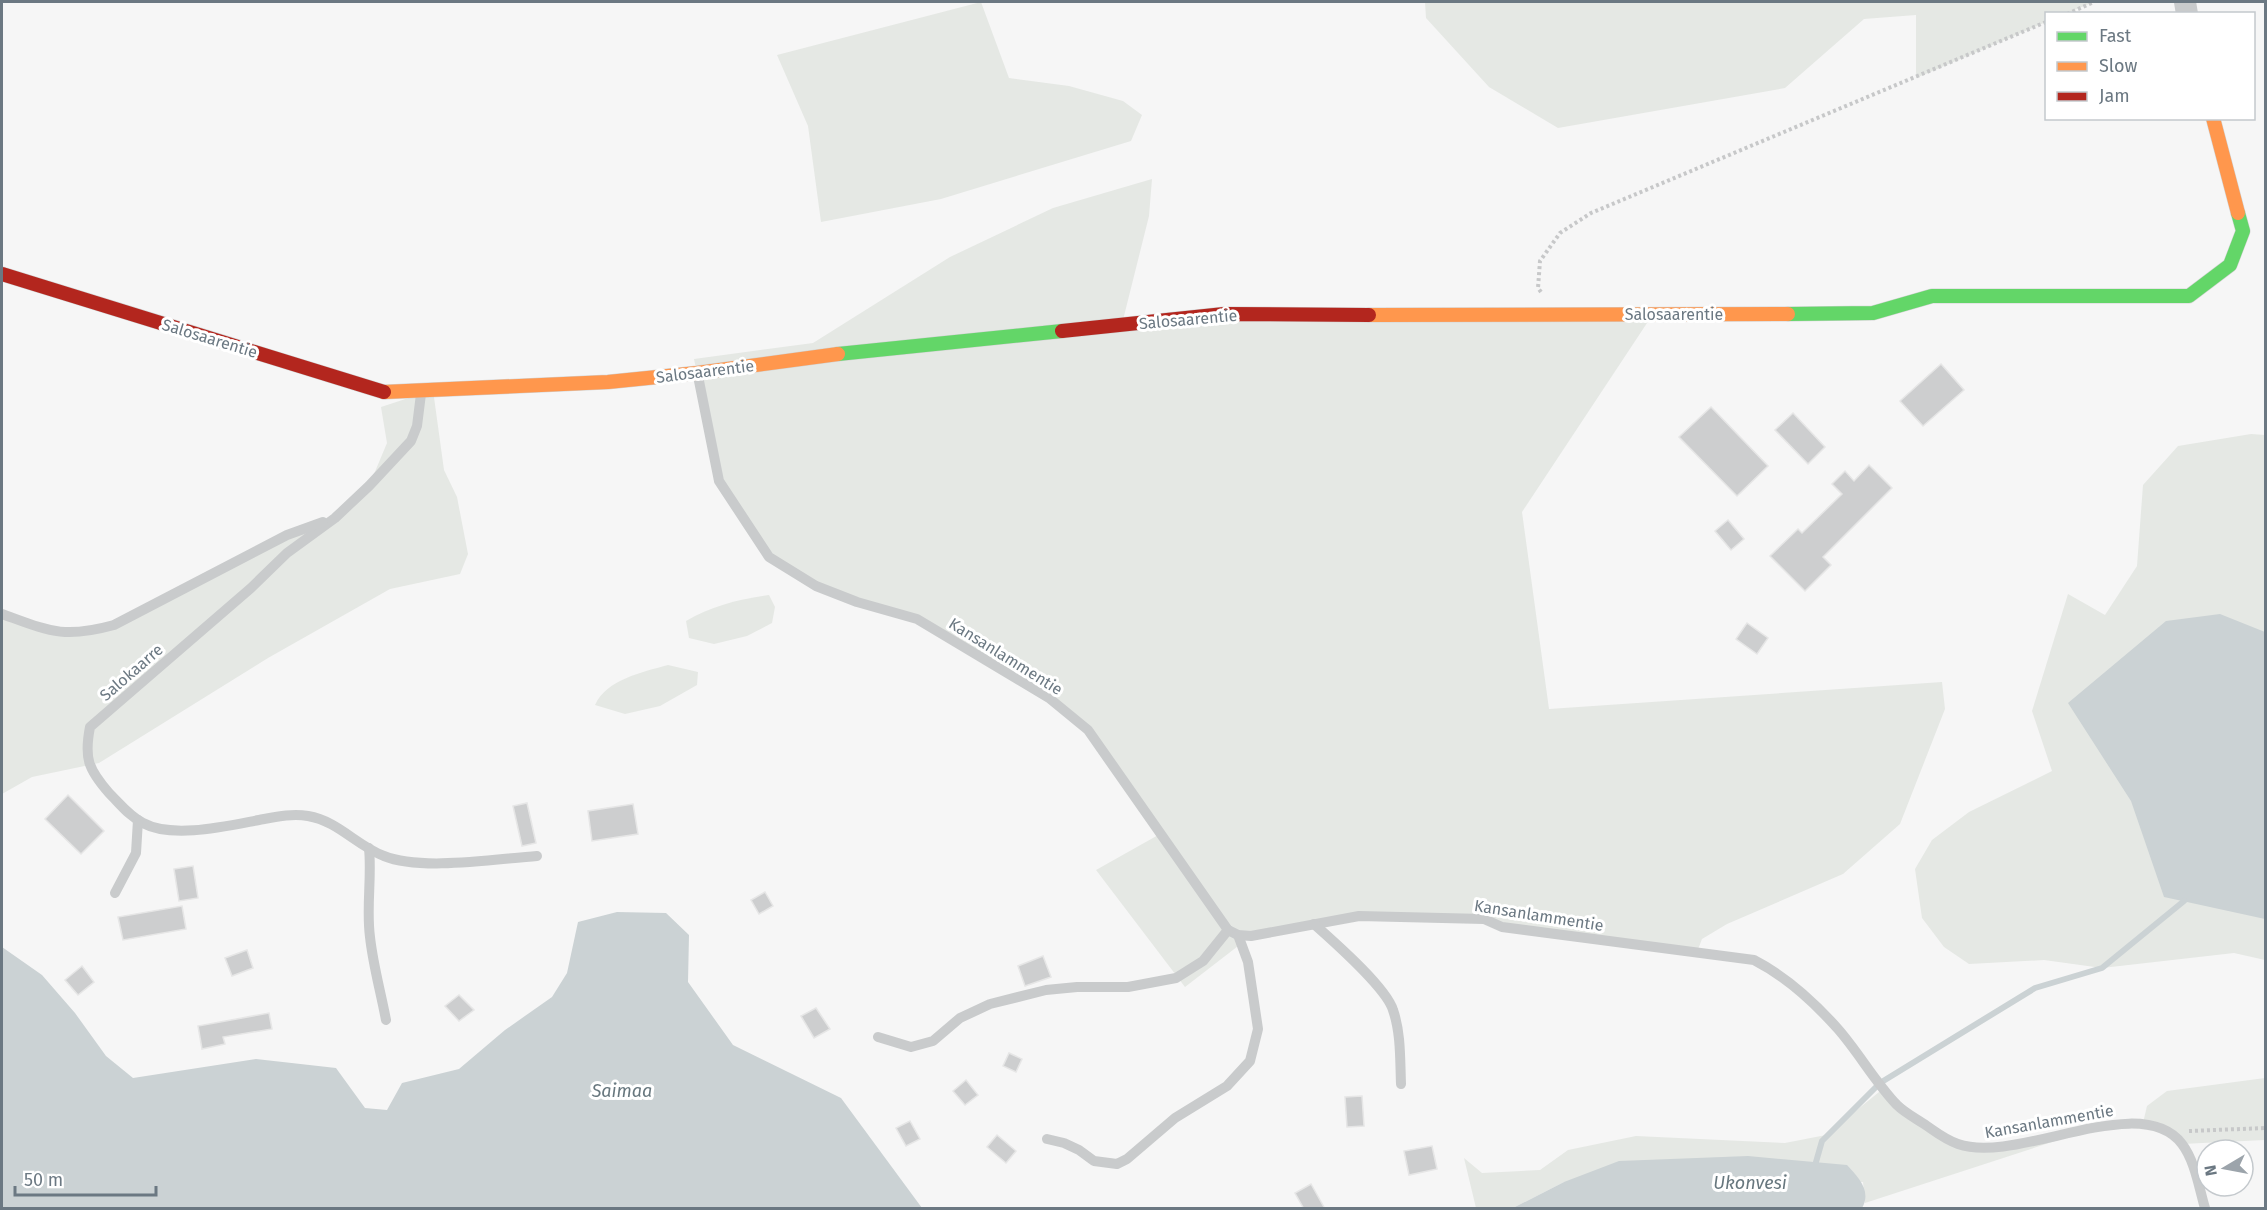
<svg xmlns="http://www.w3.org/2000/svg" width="2267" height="1210" font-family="'Fira Sans',sans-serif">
<rect width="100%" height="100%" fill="#f6f6f6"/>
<g fill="#e5e8e4">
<path d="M981,2L1009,78L1069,86L1123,101L1142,115L1131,141L941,199L821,222L808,126L777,55Z"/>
<path d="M1425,2H2094L2067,13L2046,14V22L1916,78V15L1864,19L1785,88L1558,128L1489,87L1426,18Z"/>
<path d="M1152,179L1149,216L1122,324L1653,314L1522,512L1549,709L1942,682L1945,709L1900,824L1843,874L1727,924L1702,939L1697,952L1502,927L1484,919L1359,916L1251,936L1185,987L1096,870L1160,834L1088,730L1049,698L917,619L857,602L769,557L719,481L694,359L813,343L950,257L1053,208Z"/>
<path d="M433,390L444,470L457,497L468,554L460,574L390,589L268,658L99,763L32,777L2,794V614L51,631H90L335,518L369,486L387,443L381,407Z"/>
<path d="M2251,434L2265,435V960L2234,953L2102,968L2044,960L1969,964L1944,947L1922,918L1915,869L1932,840L1969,812L2052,771L2032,711L2068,594L2105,615L2137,566L2143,485L2178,446Z"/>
<path d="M769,595L775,607L772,623L747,636L714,644L689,638L686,621C711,606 739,599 769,595Z"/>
<path d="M668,665L698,672L697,685L660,706L625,714L595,705C607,679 643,672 668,665Z"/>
<path d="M2265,1078V1140L2182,1144L2143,1123L2147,1106L2167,1091Z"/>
<path d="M1884,1088L1946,1140L1977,1148L2092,1129L1865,1203L1863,1182H1564L1513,1208H1476L1464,1158L1482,1173L1540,1170L1568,1150L1636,1136L1785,1143L1826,1135Z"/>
</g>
<g fill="#cbd2d4">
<path d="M2220,614L2265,632V919L2164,897L2131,801L2068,703L2166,621Z"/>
<path d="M617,912L666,913L689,935L688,982L733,1045L841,1098L922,1208H2V947L42,975L75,1013L106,1056L133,1078L256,1059L336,1068L365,1108L387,1110L402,1083L459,1069L505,1030L552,997L567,973L578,922Z"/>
<path d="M1748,1156L1847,1165C1858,1177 1872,1191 1862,1208H1513L1564,1182L1619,1161Z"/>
</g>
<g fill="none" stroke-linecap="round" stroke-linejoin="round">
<path stroke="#cbd2d4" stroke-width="6" d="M1816,1162L1822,1141L1880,1083L2035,988L2102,968L2184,901"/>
</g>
<g fill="#cdcecf" stroke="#e6e6e6" stroke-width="1.5">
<path d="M1941,364L1964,390L1923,426L1900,401Z"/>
<path d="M1711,407L1768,466L1737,496L1679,437Z"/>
<path d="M1793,413L1825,447L1808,464L1775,430Z"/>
<path d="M1869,465L1892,488L1823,557L1831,565L1805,591L1770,556L1798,529L1802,533L1842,494L1832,484L1845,471L1854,481Z"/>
<path d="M1728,520L1744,539L1731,550L1715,531Z"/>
<path d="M1747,623L1768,638L1757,654L1736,639Z"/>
<path d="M68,795L104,831L81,854L45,819Z"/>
<path d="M527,803L536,843L522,846L513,806Z"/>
<path d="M633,804L638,834L592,841L588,811Z"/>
<path d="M193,866L198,898L179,901L174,869Z"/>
<path d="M765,892L773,906L759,914L751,900Z"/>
<path d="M182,906L186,929L123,940L118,917Z"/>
<path d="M247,950L253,968L232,976L225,958Z"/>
<path d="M1043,956L1051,977L1025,986L1018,966Z"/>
<path d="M82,966L94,982L78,995L65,980Z"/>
<path d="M459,995L474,1010L459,1021L445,1006Z"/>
<path d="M816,1008L830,1029L814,1038L801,1016Z"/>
<path d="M269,1013L272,1029L223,1037L225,1044L202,1049L198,1026Z"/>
<path d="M1009,1053L1022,1059L1016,1072L1003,1066Z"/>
<path d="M966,1080L978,1095L965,1105L953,1091Z"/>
<path d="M1362,1096L1364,1126L1347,1127L1345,1097Z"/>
<path d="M910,1121L920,1139L906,1146L896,1128Z"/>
<path d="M997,1135L1016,1151L1006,1163L987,1147Z"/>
<path d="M1432,1146L1437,1169L1409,1175L1404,1151Z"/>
<path d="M1311,1184L1325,1209H1304L1295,1193Z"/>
</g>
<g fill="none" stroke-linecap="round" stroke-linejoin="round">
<g stroke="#d2d3d3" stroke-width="15">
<g id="fast">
<path d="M1788,314L1873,313L1932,296H2189L2230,265L2243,231L2238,213"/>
<path d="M838,354L1062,331"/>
</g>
</g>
<g stroke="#d2d3d3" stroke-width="15">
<g id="slow">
<path d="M2213,118L2238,213"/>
<path d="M1369,315L1788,314"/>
<path d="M384,392L608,382L697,373L838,354"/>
</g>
</g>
<g stroke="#d2d3d3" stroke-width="15">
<g id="jam">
<path d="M2,274L384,392"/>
<path d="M1062,331L1224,314L1369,315"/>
</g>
</g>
<g stroke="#c7c8c9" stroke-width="4" stroke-dasharray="3 3" stroke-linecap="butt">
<path d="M2067,14L2094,2"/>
<path d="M1541,292L1538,288L1540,261L1560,233L1591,213L2046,22"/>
<path d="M2189,1131L2266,1128"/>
</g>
<g stroke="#c9cbcc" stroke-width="10">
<path d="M698,376L719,481L769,557L816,586L857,602L917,619L1049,698L1088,730L1228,930L1238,935L1251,936L1359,916L1484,919L1502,927L1754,960C1787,977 1814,1002 1838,1029C1859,1053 1875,1082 1897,1105C1905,1113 1917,1119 1927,1126C1937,1133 1946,1140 1958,1144C2018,1165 2140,1089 2182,1144C2195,1161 2199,1188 2205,1208"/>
<path d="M421,394L417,426L411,441L369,486L335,518L287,553L251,588L90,727C84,758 88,769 109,793C120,804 129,816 143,823C172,839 227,826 259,820C275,817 292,813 308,816C338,821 357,846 384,856C421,871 495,859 537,856"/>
<path d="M2,614C49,631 63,639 114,625L287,535L323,522"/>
<path d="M369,848C372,878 366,908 370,937C373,965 381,993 386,1020"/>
<path d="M115,893L136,853L138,820"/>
<path d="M1314,924C1333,941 1386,987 1393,1010C1401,1033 1400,1059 1401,1084"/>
<path d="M878,1037L911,1047L933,1041L960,1018L990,1004L1046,990L1077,987H1128L1176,978L1203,961L1228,930"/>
<path d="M1047,1139L1064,1143L1079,1150L1094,1161L1117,1164L1127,1159L1175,1118L1227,1086L1250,1061L1258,1029L1248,962L1238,935"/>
</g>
<path stroke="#c9cbcc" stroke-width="22" d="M2185,2L2187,14"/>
<use href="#fast" stroke="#63d668" stroke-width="14"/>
<use href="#slow" stroke="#ff974d" stroke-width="14"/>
<use href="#jam" stroke="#b3261e" stroke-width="14"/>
</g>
<g text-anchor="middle" stroke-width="6" stroke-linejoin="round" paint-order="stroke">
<g font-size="16" fill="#6b7882" stroke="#fff">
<text x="1674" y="320">Salosaarentie</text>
<text transform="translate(1188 319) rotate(-5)" y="6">Salosaarentie</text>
<text transform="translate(210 338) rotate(17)" y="6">Salosaarentie</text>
<text transform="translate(705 371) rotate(-7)" y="6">Salosaarentie</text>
<text transform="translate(1006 656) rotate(32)" y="6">Kansanlammentie</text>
<text transform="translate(131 672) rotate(-41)" y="6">Salokaarre</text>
<text transform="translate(1539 915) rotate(9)" y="6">Kansanlammentie</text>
<text transform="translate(2049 1121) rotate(-10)" y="6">Kansanlammentie</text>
</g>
<g font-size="18" font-style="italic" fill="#67777e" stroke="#fff">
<text x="622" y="1097">Saimaa</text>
<text x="1750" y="1189">Ukonvesi</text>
</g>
</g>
<rect width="2267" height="1210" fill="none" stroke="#6b7882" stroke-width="6"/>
<rect x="2045" y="12" width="210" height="108" fill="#ffffff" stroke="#c4c9cd" stroke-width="1.5"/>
<rect x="2057" y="32" width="30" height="9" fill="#63d668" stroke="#c4c9cd" stroke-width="1.5"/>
<text x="2099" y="42" font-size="18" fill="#6b7882">Fast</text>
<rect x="2057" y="62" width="30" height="9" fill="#ff974d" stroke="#c4c9cd" stroke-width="1.5"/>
<text x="2099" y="72" font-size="18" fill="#6b7882">Slow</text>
<rect x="2057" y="92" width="30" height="9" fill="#b3261e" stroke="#c4c9cd" stroke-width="1.5"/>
<text x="2099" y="102" font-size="18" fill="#6b7882">Jam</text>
<g transform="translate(2225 1168) rotate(260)"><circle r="28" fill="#ffffff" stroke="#c4c9cd" stroke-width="1.5"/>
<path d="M0-4.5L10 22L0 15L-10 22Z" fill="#9ca4ab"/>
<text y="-9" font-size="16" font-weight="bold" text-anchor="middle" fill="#6b7882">N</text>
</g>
<path d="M15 1186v9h141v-9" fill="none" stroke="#6b7882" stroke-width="3"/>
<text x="24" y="1186" font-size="18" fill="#6b7882" stroke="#ffffff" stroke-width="4.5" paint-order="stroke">50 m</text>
</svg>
